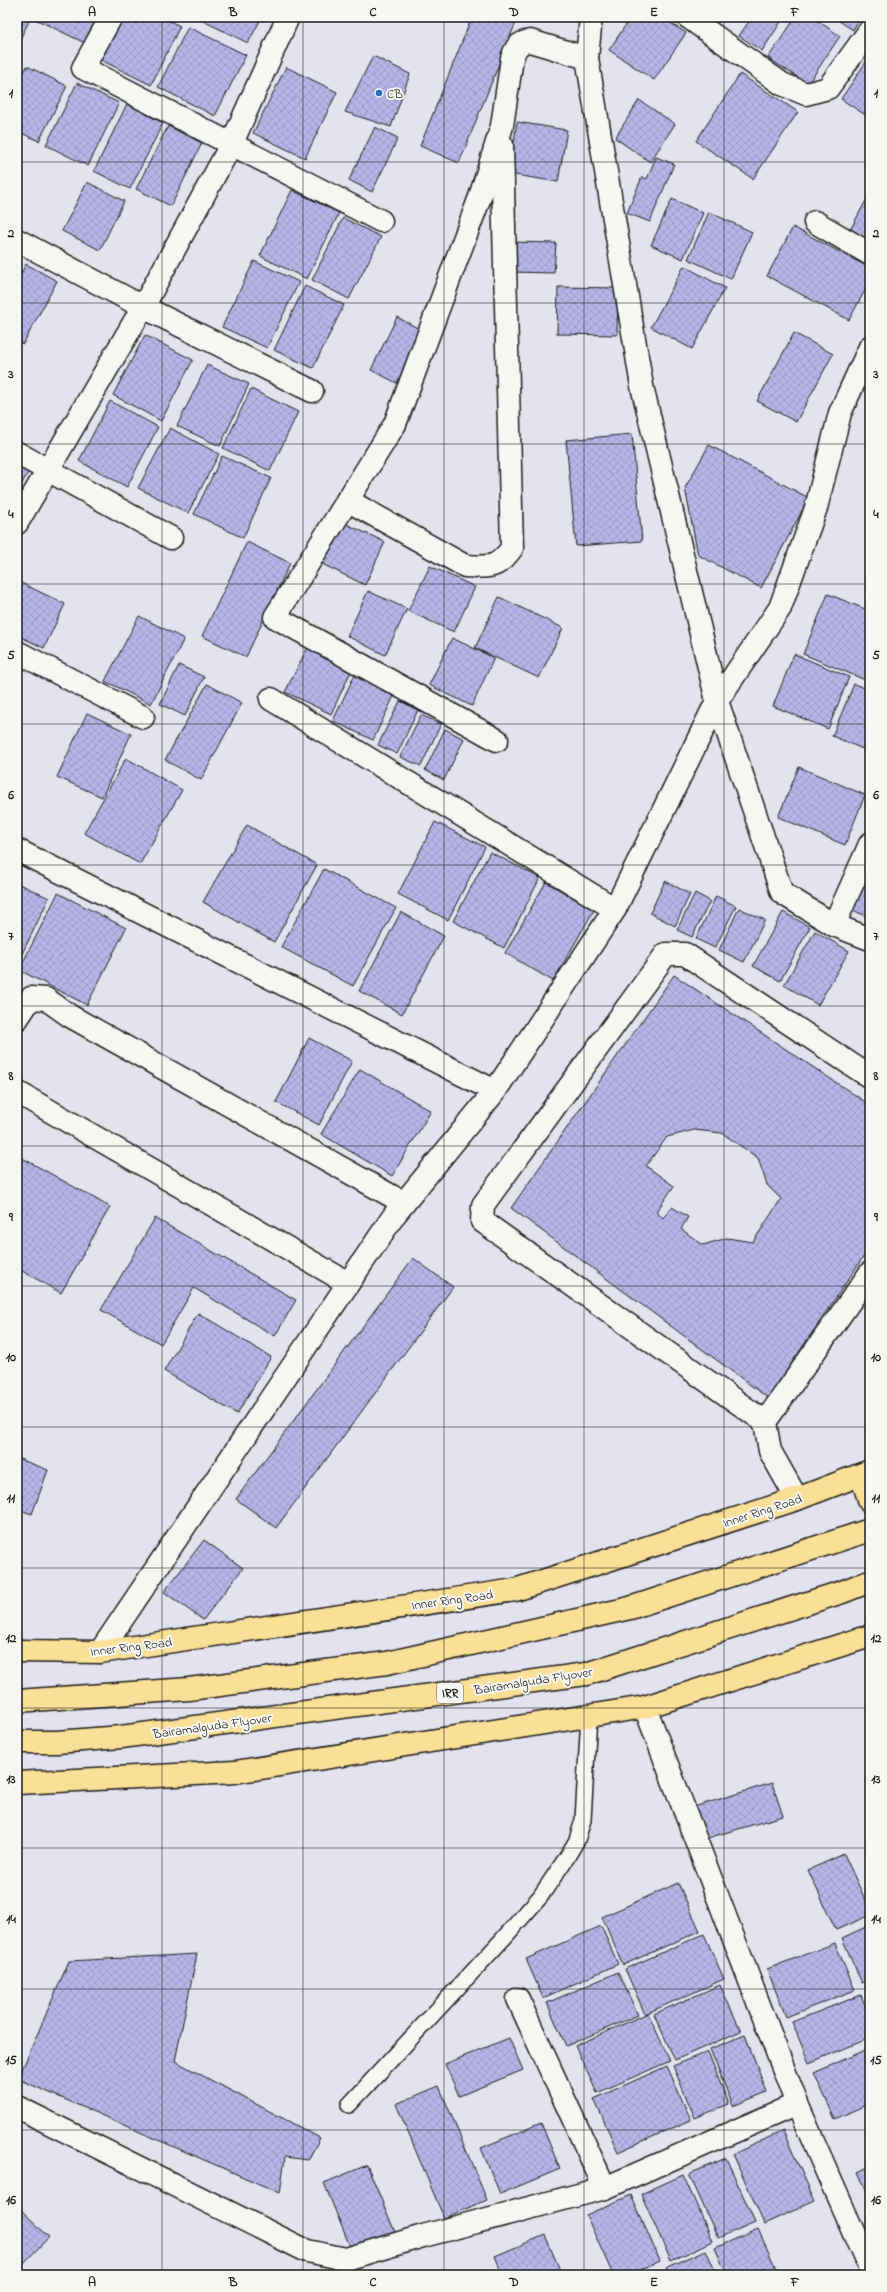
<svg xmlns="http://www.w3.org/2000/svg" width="887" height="2292" font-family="'Indie Flower',sans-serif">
<defs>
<pattern id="building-cross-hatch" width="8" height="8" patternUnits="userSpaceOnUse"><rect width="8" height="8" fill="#b6b5e7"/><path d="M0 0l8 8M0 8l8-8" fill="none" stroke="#9c9bc6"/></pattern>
</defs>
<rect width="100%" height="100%" fill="#e3e2ef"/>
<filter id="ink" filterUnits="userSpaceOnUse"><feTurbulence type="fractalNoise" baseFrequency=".025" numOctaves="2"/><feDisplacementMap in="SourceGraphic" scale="8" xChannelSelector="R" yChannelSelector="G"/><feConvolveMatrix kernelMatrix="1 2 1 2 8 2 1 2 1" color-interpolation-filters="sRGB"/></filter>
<g filter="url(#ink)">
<g fill="url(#building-cross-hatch)" stroke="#1c1c1c" fill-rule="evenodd">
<path d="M17,17H31L17,45Z"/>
<path d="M31,17H101L87,44Z"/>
<path d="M123,17H161L180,26L151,85L101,60Z"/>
<path d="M195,17H262L248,43Z"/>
<path d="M472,17H518L459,163L420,146Z"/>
<path d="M631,17H661L686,33L654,80L609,50Z"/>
<path d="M752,17H784L762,51L739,36Z"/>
<path d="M796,17H812L840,36L808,84L768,58Z"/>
<path d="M833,17H861L853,30Z"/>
<path d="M188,27L246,55L215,116L158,87Z"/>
<path d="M373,56L410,74L391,127L345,112Z"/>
<path d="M870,56V118L841,99Z"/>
<path d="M27,66L67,86L39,141L17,131V87Z"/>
<path d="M286,67L337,92L305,158L253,133Z"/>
<path d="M740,74L798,112L753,179L696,141Z"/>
<path d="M77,83L119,103L88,166L46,145Z"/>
<path d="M639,100L675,124L650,162L615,138Z"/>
<path d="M127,104L163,123L130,189L94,171Z"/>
<path d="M517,122L567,130L558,182L509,174Z"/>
<path d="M168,126L202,143L171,206L136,189Z"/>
<path d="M375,127L398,138L372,192L349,180Z"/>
<path d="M656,157L674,164L650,222L627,213L642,177L647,179Z"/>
<path d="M87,182L124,201L100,250L62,231Z"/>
<path d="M292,190L339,213L307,279L260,256Z"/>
<path d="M870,193V246L848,234Z"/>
<path d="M672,199L703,213L683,259L651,245Z"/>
<path d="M709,212L752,232L731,279L688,259Z"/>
<path d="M343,218L381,237L349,299L312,280Z"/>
<path d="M793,227L870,268V281L849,320L767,276Z"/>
<path d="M510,242L556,243L554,273L510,272Z"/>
<path d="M254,261L299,282L267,348L222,327Z"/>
<path d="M26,264L57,281L23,344L17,341V281Z"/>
<path d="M684,266L725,288L692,349L651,327Z"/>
<path d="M305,286L344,305L313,368L274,350Z"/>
<path d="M558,287L618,288L617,335L557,334Z"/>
<path d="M397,317L423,331L397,383L371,370Z"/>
<path d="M794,333L833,354L796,422L757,401Z"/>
<path d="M145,335L193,360L161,421L113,395Z"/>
<path d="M207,365L249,384L220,446L177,426Z"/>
<path d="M251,389L298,412L270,471L223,448Z"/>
<path d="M110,401L158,427L127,487L79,461Z"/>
<path d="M170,428L219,454L188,513L138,488Z"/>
<path d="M632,434L642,541L576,546L566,440Z"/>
<path d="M709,445L809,498L761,588L698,555L685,488Z"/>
<path d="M222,456L271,478L243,538L194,514Z"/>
<path d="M17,464L29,471L17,492Z"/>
<path d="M342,522L385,542L365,585L322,564Z"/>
<path d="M247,542L290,563L246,657L202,636Z"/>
<path d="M430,566L475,587L454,632L408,611Z"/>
<path d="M17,581L65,604L44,648L17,635Z"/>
<path d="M368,591L407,609L385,655L347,636Z"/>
<path d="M828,594L870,611V682L803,654Z"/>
<path d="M499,597L563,628L539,678L475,648Z"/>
<path d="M139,616L184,639L151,704L105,681Z"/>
<path d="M452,638L494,658L472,706L429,685Z"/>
<path d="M308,647L352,669L331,714L285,692Z"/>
<path d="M794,654L849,677L828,729L773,706Z"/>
<path d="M179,665L204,677L185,716L160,704Z"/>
<path d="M354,676L394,696L373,740L333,721Z"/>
<path d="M207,684L242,703L201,780L165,760Z"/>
<path d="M854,684L870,690V752L832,736Z"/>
<path d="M400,701L418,710L397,754L378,745Z"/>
<path d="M87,713L131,734L102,797L57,777Z"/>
<path d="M421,715L441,724L421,766L400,757Z"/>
<path d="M445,729L464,739L444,780L425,770Z"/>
<path d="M126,758L182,790L140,864L84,833Z"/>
<path d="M799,767L865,795L845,845L778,817Z"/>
<path d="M435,822L485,847L448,920L398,894Z"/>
<path d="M247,825L317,865L274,942L203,902Z"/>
<path d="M490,852L540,878L504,948L453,921Z"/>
<path d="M324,869L396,908L353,986L281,947Z"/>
<path d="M870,869V918L853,910Z"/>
<path d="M665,881L690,894L675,926L650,913Z"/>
<path d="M546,882L594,910L553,981L505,953Z"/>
<path d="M17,883L49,898L20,958L17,957Z"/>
<path d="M58,893L126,928L87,1005L19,970Z"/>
<path d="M695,893L710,901L692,937L677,930Z"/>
<path d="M716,896L736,906L715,948L696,939Z"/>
<path d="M739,908L765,920L744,962L719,950Z"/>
<path d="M401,912L444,936L402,1014L359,991Z"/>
<path d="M783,912L810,927L780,981L753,966Z"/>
<path d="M815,931L849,951L818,1005L784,985Z"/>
<path d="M674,975L870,1105V1247L768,1398L511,1208ZM694,1130L722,1133L758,1158L767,1185L781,1199L753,1242L727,1238L703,1245L681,1229L688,1217L672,1207L663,1218L656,1212L674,1186L646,1166L667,1137Z"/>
<path d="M309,1038L352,1061L319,1125L276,1102Z"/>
<path d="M360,1069L431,1111L392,1176L321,1134Z"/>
<path d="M17,1155L110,1207L61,1293L17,1268Z"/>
<path d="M155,1218L296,1300L275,1336L194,1288L161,1344L101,1310Z"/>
<path d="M413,1258L453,1287L276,1528L236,1499Z"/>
<path d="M198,1313L271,1357L237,1414L164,1371Z"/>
<path d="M17,1458L48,1470L32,1514L17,1509Z"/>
<path d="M204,1540L243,1568L203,1620L164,1592Z"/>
<path d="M772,1783L783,1816L704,1839L694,1807Z"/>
<path d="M844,1854L870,1910V1915L836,1930L808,1870Z"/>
<path d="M678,1883L700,1931L623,1965L602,1917Z"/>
<path d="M870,1925V1979L862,1983L842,1938Z"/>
<path d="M601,1926L618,1964L543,1998L526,1959Z"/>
<path d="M704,1934L724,1979L645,2014L625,1969Z"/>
<path d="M835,1943L855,1990L786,2017L767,1969Z"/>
<path d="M197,1954L175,2061L320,2138L308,2160L285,2157L280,2193L18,2079L69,1961Z"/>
<path d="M618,1972L638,2015L566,2046L547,2003Z"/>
<path d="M720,1985L741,2031L675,2060L654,2014Z"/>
<path d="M870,1986V1998L865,1988Z"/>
<path d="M861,1995L870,2018V2038L809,2063L792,2022Z"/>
<path d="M648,2013L670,2061L597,2093L575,2046Z"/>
<path d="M745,2035L767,2092L733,2106L710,2049Z"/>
<path d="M509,2038L523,2070L459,2096L445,2064Z"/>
<path d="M870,2048V2103L835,2119L814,2073Z"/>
<path d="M708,2052L729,2104L695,2118L673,2066Z"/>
<path d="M667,2066L691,2120L618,2152L594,2099Z"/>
<path d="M439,2086L487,2200L444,2218L396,2104Z"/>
<path d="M541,2123L560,2169L500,2194L481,2148Z"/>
<path d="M783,2131L815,2201L764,2224L733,2154Z"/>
<path d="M726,2158L755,2222L718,2238L689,2174Z"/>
<path d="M367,2165L397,2237L353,2254L324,2183Z"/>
<path d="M870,2166V2198L858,2172Z"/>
<path d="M683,2175L713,2241L671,2261L641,2194Z"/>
<path d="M631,2195L660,2261L628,2275H613L586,2215Z"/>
<path d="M17,2206L49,2237L17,2270Z"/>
<path d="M758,2229L779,2275H727L715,2248Z"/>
<path d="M545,2235L562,2275H503L495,2256Z"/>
<path d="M706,2250L717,2275H669L666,2268Z"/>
</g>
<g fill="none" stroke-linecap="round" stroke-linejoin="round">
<g stroke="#1c1c1c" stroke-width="18">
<g id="lane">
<path d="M349,2105L502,1940L540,1897L567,1857L577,1840L583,1820L589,1716"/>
<path d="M345,2275L346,2259"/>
</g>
</g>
<g stroke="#1c1c1c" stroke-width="25">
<g id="street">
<path d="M111,17L83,68L381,221"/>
<path d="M688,17L782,84L806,94L828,88L870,30"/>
<path d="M815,222L870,254"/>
<path d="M17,240L143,307L312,391"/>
<path d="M870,347L840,413L816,508L780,608L717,701L782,893L834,925L870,939"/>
<path d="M17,453L171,538"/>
<path d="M347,500L465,566C490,567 497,569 512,548L502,145"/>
<path d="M17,523L143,307L232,143L288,17"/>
<path d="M17,652L143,717"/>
<path d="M271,699L615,909"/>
<path d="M497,740L275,617L395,424L480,197L502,126L512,58C516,47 518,43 530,41L587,58"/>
<path d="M17,850L495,1091L615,909L717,701L642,386L587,58L591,17"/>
<path d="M834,925L870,844"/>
<path d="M17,1019L31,998L46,999L70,1016L404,1203"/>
<path d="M870,1077L685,954H666L483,1205L482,1221L765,1422L870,1273"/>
<path d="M17,1092L348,1283"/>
<path d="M765,1422L770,1451L797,1499"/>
<path d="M100,1652L395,1214L495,1091"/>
<path d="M645,1707L797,2104L870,2270"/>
<path d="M518,1999L605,2188"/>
<path d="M17,2107L307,2251L346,2259L423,2236L605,2188L797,2104"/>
</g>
</g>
<g stroke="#1c1c1c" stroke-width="25">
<path id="primary" d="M17,1651L100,1652L515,1590L797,1499L870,1471"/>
</g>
<g stroke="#1c1c1c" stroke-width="25">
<g id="highway">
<path d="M861,1475L870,1502"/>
<path d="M17,1701L189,1689L387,1663L630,1608L870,1530"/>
<path d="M17,1742H57L121,1737L586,1674L842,1592L870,1581"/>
<path d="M17,1783L235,1772L645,1707L870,1636"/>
</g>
</g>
<use href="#lane" stroke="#f6f6f2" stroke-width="15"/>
<use href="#street" stroke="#f6f6f2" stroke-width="22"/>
<use href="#primary" stroke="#fadf96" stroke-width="22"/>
<use href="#highway" stroke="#fadf96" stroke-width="22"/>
</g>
</g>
<path fill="none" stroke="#1c1c1c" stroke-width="1" stroke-opacity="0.55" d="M162,17V2275M303,17V2275M444,17V2275M584,17V2275M724,17V2275M17,162H870M17,303H870M17,444H870M17,584H870M17,724H870M17,865H870M17,1006H870M17,1146H870M17,1286H870M17,1427H870M17,1568H870M17,1708H870M17,1848H870M17,1989H870M17,2130H870"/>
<circle fill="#1f6fb2" stroke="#f6f6f2" stroke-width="1.5" cx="379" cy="93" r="4"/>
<g text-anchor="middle" stroke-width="4" stroke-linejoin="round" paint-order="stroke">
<rect fill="#f6f6f2" stroke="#5d5d5c" stroke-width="1" x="437" y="1683" width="26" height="20" rx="3"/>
<g font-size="12" font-weight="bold" fill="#1c1c1c">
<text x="450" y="1697">IRR</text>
</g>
<g font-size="13" fill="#1c1c1c" stroke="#f6f6f2" text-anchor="start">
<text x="387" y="98">CB</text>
</g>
<g font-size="13" fill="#1c1c1c" stroke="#f6f6f2">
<text transform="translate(762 1510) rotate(-18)" y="5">Inner Ring Road</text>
<text transform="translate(452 1599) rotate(-8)" y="5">Inner Ring Road</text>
<text transform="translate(131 1646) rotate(-7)" y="5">Inner Ring Road</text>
<text transform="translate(533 1680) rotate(-9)" y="5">Bairamalguda Flyover</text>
<text transform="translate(212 1725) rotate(-8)" y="5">Bairamalguda Flyover</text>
</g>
</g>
<rect width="887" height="2292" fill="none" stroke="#f6f6f2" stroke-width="44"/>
<rect x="22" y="22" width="843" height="2248" fill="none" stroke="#1c1c1c" stroke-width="1.5"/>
<g font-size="13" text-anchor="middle" font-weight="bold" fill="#1c1c1c">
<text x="92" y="16">A</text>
<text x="233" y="16">B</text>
<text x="373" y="16">C</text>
<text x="514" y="16">D</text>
<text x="654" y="16">E</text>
<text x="795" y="16">F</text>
<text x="11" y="97">1</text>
<text x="876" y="97">1</text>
<text x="11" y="237">2</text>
<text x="876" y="237">2</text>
<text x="11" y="378">3</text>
<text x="876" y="378">3</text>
<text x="11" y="518">4</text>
<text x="876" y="518">4</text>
<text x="11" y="659">5</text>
<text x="876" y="659">5</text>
<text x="11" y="799">6</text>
<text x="876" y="799">6</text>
<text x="11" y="940">7</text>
<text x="876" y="940">7</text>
<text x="11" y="1080">8</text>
<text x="876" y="1080">8</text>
<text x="11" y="1221">9</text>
<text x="876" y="1221">9</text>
<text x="11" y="1361">10</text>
<text x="876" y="1361">10</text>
<text x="11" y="1502">11</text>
<text x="876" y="1502">11</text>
<text x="11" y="1642">12</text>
<text x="876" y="1642">12</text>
<text x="11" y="1783">13</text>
<text x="876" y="1783">13</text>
<text x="11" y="1923">14</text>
<text x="876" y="1923">14</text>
<text x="11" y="2064">15</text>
<text x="876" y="2064">15</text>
<text x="11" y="2204">16</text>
<text x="876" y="2204">16</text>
<text x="92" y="2286">A</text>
<text x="233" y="2286">B</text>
<text x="373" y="2286">C</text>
<text x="514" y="2286">D</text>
<text x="654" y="2286">E</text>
<text x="795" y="2286">F</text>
</g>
</svg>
